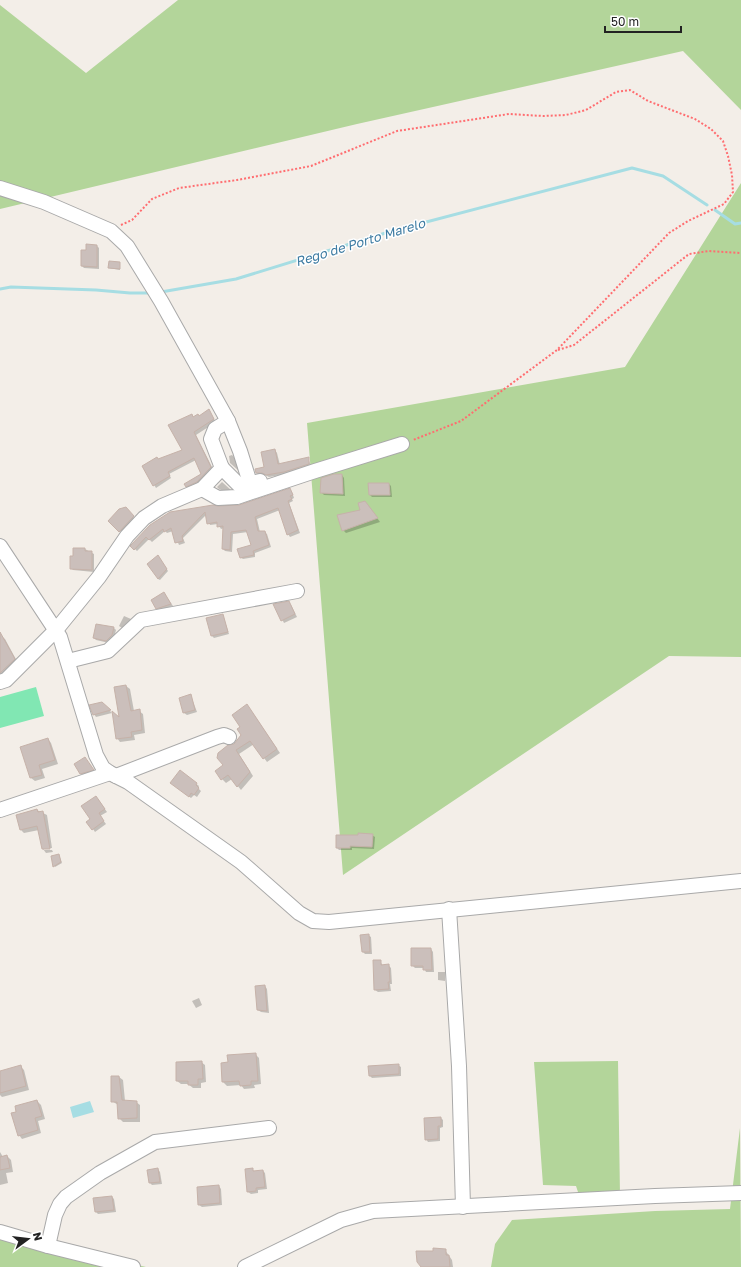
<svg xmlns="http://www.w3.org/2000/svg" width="741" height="1267" font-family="'Golos Text',sans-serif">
<rect width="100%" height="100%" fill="#f3eee8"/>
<g fill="#b3d59a">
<path d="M178,0H741V110L683,51L357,124L0,209V5L86,73Z"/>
<path d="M741,183V657L669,656L343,875L307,423L625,367Z"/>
<path d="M618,1061L620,1196L580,1198L576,1186L543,1185L534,1062Z"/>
<path d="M740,1128L741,1267H491L495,1244L512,1220L655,1211L730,1209Z"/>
<path d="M0,1231L146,1267H0Z"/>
</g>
<path fill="#81e7b3" d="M36,687L44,716L0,728V697Z"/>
<path fill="#a6dde3" d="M90,1101L94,1112L73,1118L70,1107Z"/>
<g fill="#0003">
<path d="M97,246L99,248V269L84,268L82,266V251H86Z"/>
<path d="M120,263V270L109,268Z"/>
<path d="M209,411L216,422L196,435L213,469L199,484L189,488L186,486L202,475L196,460L169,474L171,478L156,488L143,466L183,451L191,415L194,418L199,417Z"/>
<path d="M275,450L277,453L280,465L308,458L311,466L287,474L269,477L265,475H259L257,473L266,468Z"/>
<path d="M232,455L236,459L240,472L230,463L229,456Z"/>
<path d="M342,475L344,478L345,496L324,495L321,492Z"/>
<path d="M222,482L231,490L223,491L219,489L217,487Z"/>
<path d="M389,484L391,486L392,497H372L370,495Z"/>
<path d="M292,492L294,498L292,499L293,501L289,503L300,533L290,537L288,534L280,510L257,519L260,532H264L267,534L271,547L255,553V557L243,559L240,557L252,546L248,532L233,534L232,552L225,551L223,549L224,528L221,529L218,524L210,525L206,515L183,538L185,543L179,545L173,531L167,533L165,531L152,542L149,539L137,551L132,546L170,513L240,506Z"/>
<path d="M368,505L380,522L346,533L343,530Z"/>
<path d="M125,508L134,518L121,532L110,521Z"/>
<path d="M85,549L94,554V572L73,570L71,568Z"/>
<path d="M160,559L168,571L160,580L158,579Z"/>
<path d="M164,593L173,606L160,610L157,608Z"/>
<path d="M275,605H291L297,617L284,623Z"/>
<path d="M223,615L229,634L214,638L212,636Z"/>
<path d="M124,616L131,619L122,628L119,626Z"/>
<path d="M114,628L116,630L114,638L109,643L96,640L94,638Z"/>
<path d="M0,635L5,639L18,663L0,679Z"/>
<path d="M126,686L130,689L134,711H139L143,714L145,733L134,735L135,740L120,742L117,738Z"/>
<path d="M191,696L197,712L187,715L184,713Z"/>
<path d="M102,703L112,713L96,717L94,714Z"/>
<path d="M250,709L280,753L267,762L254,744L239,754L253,776L241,790L232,779L226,783L222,779L224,766L234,745L242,735V727Z"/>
<path d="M48,739L51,743L58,764L42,769L45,778L35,781L31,778Z"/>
<path d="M87,761L95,772L83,776L81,773Z"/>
<path d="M180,771L199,786L198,788L201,791L197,797L194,795L191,798L174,785Z"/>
<path d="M98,799L107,812L100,816L106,824L95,832L93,829L91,820Z"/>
<path d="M37,810L47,815L52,848H44V850H52L53,852L46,853L43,849L39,830L24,833L21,830Z"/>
<path d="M372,835L375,837L374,849L352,848V850H339L337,848Z"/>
<path d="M59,855L62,863L55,867L52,857Z"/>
<path d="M368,935L371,937L372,954H365L363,952Z"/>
<path d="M412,949H431L433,952L434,972H426L424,968H415L412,965Z"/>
<path d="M380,961L383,966H389L391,968L392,984H390L391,991L378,992L375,990Z"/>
<path d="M438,972H445V981L438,980Z"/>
<path d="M265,986L267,989L269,1013L261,1012L258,1010Z"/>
<path d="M199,998L202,1005L196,1008L192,1001Z"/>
<path d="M255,1054L259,1058L261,1084L254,1085L255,1088L244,1089L241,1085L227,1086L223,1082L222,1064L229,1063Z"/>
<path d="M201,1062L205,1065L206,1082L201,1083V1088H193L188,1084H181L177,1081Z"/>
<path d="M398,1065L401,1067V1076L372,1078L370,1076Z"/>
<path d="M21,1067L24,1070L29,1090L2,1097L0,1095V1072Z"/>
<path d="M119,1077L123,1080L125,1101L136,1102L140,1105V1122H123L119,1118L118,1105L112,1101Z"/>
<path d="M37,1101L41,1105L45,1119L38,1121L41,1133L22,1139L19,1135Z"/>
<path d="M441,1118L443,1120V1127L440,1128V1141L428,1142L426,1139Z"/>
<path d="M0,1152L3,1157L7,1156L11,1160L13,1172L6,1173L8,1183L0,1185Z"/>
<path d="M158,1169L160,1172L162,1184L152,1185L150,1183L148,1170Z"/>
<path d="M252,1169L255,1172L263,1171L265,1173L267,1189L258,1190V1193L251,1194L248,1192L246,1170Z"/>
<path d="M219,1186L221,1189L222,1205L202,1207L199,1205Z"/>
<path d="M112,1197L114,1199L116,1212L98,1214L96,1212Z"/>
<path d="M445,1250L452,1260L453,1267H421V1265Z"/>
</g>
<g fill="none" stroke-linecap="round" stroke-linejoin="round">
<g stroke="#a6dde3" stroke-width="3">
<path d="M715,210L735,224L741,223"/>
<path d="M0,289L11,287L96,290L130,293H152"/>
<path d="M161,292L236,279L392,231L632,168L663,176L707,205"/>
</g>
</g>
<g fill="#cbbfbb" stroke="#c6b2a9">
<path d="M86,244L97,245V267L81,266V250H86Z"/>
<path d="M109,261L120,262V269L108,268Z"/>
<path d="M209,409L214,419L194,432L211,467L197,482L186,487L184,484L201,474L194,458L168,472L170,476L153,486L142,466L157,457L158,459L182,450L168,425L192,414L193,417L198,414L199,416Z"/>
<path d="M275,449L278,464L309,457V464L284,472L266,475L262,473H256L255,469L264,467L261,452Z"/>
<path d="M334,474H342L343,494L320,493L321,478Z"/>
<path d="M368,483H389L390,495H369Z"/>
<path d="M290,488L293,495L290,496L292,499L288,501L298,530L287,535L278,508L255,517L258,531H265L269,545L253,551L254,555L240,558L237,549L251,545L246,530L231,532L230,550L222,549L223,526L217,527V522L207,524L205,512L182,536L183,541L175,543L171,528L164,532L163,529L149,540L146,537L134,550L130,546L150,525L170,512L213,505L218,506L239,505Z"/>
<path d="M365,501L378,518L342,531L337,515L360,510L358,503Z"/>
<path d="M126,507L134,516L119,532L108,521L119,509Z"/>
<path d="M73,548H85V551H92V570L70,569V556H73Z"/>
<path d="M158,555L167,569L158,579L147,564Z"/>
<path d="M164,592L171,604L156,609L151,600Z"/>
<path d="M289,601L295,614L281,621L273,604Z"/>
<path d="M223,614L228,632L211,636L206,618Z"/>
<path d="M96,624L114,627L112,635L106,641L93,638Z"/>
<path d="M0,632L15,659L0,673Z"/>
<path d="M126,685L131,711L140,709L142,730L131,732L132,737L116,739L112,711L119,717L114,687Z"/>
<path d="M191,694L195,710L183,713L179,698Z"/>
<path d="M102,702L111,710L93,715L89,705Z"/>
<path d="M247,704L277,749L263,759L250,741L236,750L250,772L237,787L228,775L221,780L215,771L223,765L217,758L218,753L228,745L234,744L241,735L237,729L240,727L232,715Z"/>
<path d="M48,738L55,760L39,765L42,775L30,778L20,747Z"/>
<path d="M85,757L94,770L80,774L74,764Z"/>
<path d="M180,770L197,783L196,785L199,788L194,795L191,793L189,797L170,783Z"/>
<path d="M96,796L105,809L99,813L104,821L92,830L86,822L90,819L81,806Z"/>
<path d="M37,809L38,812L43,811L50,849H42L37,826L20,830L16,815Z"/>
<path d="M358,833L373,834L372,847L350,846V848H336V835H358Z"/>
<path d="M59,854L61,862L53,867L51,856Z"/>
<path d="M369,934L370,952H362L360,935Z"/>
<path d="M411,948H431L432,970H423V966H411Z"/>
<path d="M373,960H381V965L389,964L390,982H388L389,989L374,990Z"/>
<path d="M265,985L267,1011L257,1010L255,986Z"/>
<path d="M256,1053L258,1081H251V1085L240,1086L239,1081L222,1082L221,1063L228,1062L227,1055Z"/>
<path d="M202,1061L203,1079H198V1085H188V1081H176V1062Z"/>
<path d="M399,1064V1074L369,1076L368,1066Z"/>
<path d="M21,1065L26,1086L0,1093V1071Z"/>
<path d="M111,1076H119L122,1100L137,1101V1118L118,1119L117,1102H111Z"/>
<path d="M37,1100L42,1116L35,1118L38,1130L18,1136L11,1113L16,1112L15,1106Z"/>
<path d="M441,1117V1126H438V1139L425,1140L424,1118Z"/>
<path d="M7,1155L10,1168L0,1170V1157Z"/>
<path d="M158,1168L160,1182L149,1183L147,1170Z"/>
<path d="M253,1168V1171L263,1170L265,1187L256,1188V1191L247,1192L245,1169Z"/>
<path d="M219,1185L220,1203L198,1205L197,1187Z"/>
<path d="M112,1196L114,1210L95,1212L93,1198Z"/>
<path d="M433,1248L446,1249V1255H449L450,1267H421L417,1262L416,1251H433Z"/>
</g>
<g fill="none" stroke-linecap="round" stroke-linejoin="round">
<g stroke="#a9a9a9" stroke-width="16">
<g id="minor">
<path d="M0,188L44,202L111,231L127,246L161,301L228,421L240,451L250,483"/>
<path d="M222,468L240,486L260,481"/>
<path d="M202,489L218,498L237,497L315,471L402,444"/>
<path d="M0,546L60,637L96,755L103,768L110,773L128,782L241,862L299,913L313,921L329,922L741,881"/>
<path d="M68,661L108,651L141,620L297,591"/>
<path d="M0,682L6,680L56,630L99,577L127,536L144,518L162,506L202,489L222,468L211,439L215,429L228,421"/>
<path d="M116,776L217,737L224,735L229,737"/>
<path d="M0,810L110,773"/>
<path d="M449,909L459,1066L463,1207"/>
<path d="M0,1232L48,1246L133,1267"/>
<path d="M48,1246L55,1215L60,1204L66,1197L100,1173L155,1142L269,1128"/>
<path d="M245,1267L341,1220L373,1211L655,1196L741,1193"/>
</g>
</g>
<g stroke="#ff6d70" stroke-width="2" stroke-dasharray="2 2" stroke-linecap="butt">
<path d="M121,225L132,220L152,199L179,188L237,180L311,166L397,131L509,114L543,116L566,115L586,110L616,92L630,90L648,101L695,119L711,129L723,141L728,156L732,175L733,192L724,204L688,221L669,233L557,350L461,421L413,440"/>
<path d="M558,350L574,345L689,254L709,251L741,253"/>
</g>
<use href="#minor" stroke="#fff" stroke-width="14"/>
</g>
<g text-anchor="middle" stroke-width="3" stroke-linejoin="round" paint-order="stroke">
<g font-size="13" font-style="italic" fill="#3d7ba2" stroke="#fff">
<text transform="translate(360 242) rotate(-17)" y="5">Rego de Porto Marelo</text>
</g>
</g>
<g transform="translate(28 1239) rotate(75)" stroke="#ffffff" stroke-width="3" paint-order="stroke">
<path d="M0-3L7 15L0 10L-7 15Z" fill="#222222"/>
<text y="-6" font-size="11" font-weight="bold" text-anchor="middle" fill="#222222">N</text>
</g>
<path d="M605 26v6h76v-6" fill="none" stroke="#222222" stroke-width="2"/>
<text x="611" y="26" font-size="12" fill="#222222" stroke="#ffffff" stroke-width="3" paint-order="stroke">50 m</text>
</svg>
